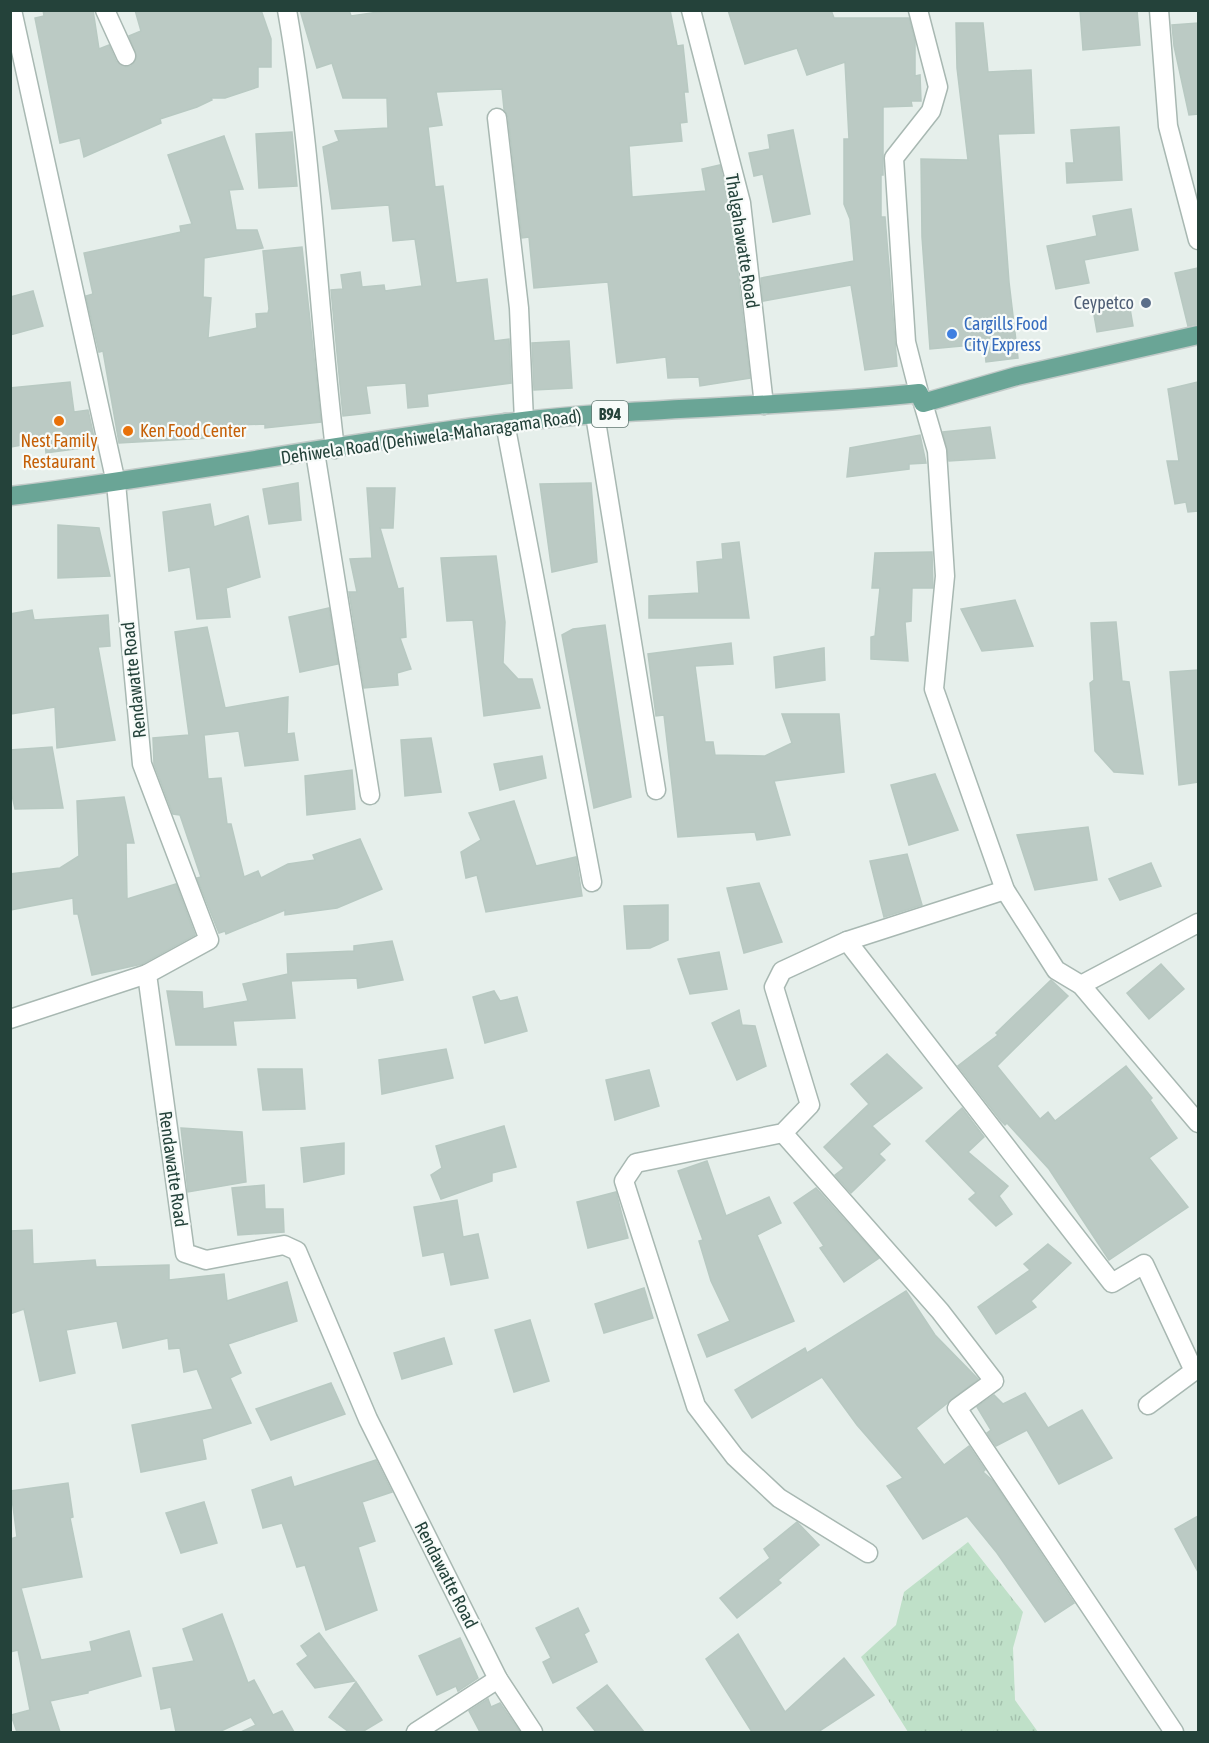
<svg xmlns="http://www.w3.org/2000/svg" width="1209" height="1743" font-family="'Asap Condensed',sans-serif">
<defs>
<pattern id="grass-tufts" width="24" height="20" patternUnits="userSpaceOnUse" patternTransform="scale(1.5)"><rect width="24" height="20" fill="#bfe0c8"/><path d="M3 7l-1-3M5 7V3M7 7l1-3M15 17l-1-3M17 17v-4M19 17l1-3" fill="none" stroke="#a4c1ad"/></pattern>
</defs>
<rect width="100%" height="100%" fill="#e6efeb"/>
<path fill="url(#grass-tufts)" d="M968,1542L1023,1612L1013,1648L1015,1700L1038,1732H908L861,1657L896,1625L904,1592Z"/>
<g fill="#bbcac4" stroke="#b8c9c2" stroke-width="1.5">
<path d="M43,10H93L99,49L109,45L116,61L126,67L131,66L137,58L129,36L141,31L135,10H261L271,39V67H258V87L225,98H211L212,100L197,107L160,119L161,123L84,157L80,138L60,143L35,18L44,16Z"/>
<path d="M300,10H349L351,16L392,10H670L677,46L683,45L688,92H684L687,122L680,123L682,141L629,146L632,197L706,191L702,169L720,165L731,218L750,378L700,386L699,377L668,378L666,357L617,363L608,282L534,288L529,237L522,238L508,117L504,109L502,89L436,92L442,125L428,127L435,187L443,186L456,283L487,279L494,341L509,339L511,383L427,394L428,406L408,408L406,383L366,386L370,413L343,416L331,290L343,289L341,275L360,272L362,287L384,285L385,291L422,286L415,239L393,241L389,205L332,209L323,147L339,141L335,131L388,128L387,98H343L332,63L317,68Z"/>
<path d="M728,10H831L834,18H909L915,42V76L920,75L921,101H911L912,106L883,107V175H881V217H885L897,366L865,370L851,285L763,301L761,278L854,261L850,219L844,204V139H849L845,62L807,75L797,48L745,64Z"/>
<path d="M1080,10H1137L1140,45L1083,50Z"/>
<path d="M956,23H983L988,72L1031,70L1034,133L998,134L1009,282L1018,358L986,362L984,344L930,349L922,237L921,159L968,160L957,68Z"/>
<path d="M1198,23V114L1189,115L1174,46L1172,25Z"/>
<path d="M1119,127L1122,180L1067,183L1066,163H1074L1071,130Z"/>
<path d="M793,130L810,214L773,222L763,174L754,176L749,153L770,149L768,135Z"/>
<path d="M292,132L297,186L259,188L256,134Z"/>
<path d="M224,136L243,189L229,190L236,230H257L263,248L204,258L203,297L211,298L208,338L257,328L256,314L268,313L269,309L263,251L302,247L321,422L265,428V424L207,426L208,438L119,443L103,351L99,352L86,296L93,294L84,253L181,232L180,226L192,224L168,155Z"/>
<path d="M1131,209L1138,250L1084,260L1089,283L1056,289L1047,246L1097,236L1093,216Z"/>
<path d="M1198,268V324L1188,326L1175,273Z"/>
<path d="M33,291L43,326L10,335V297Z"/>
<path d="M1129,303L1133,326L1097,332L1093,309Z"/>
<path d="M569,341L572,388L534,390L532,343Z"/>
<path d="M70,382L74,412L88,410L96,446L46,453L45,441L10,447V388Z"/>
<path d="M1198,382V511L1188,512L1186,502L1175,504L1167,461H1179L1168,389Z"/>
<path d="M990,427L995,458L949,461L943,432Z"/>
<path d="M920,435L926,463L909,464V469L847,477L850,448Z"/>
<path d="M298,483L301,520L269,524L263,489Z"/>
<path d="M591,483L597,562L552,572L540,484Z"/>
<path d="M367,488H395L393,528H380L398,589L403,588L406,637L400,638L411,669L397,673L398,685L364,688L349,592H357L350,559L372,558Z"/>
<path d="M210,504L214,527L248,516L260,577L226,588L230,617L197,619L190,567L169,571L163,512Z"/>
<path d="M58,525L99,528L110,576L58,578Z"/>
<path d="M739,542L749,618H649V596L699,593L697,562L723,559L722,544Z"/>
<path d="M932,552L933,588H912L911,621L905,622L908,661L871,659V637L875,636L880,588H872L875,553Z"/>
<path d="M496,556L505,622L503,663L518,679H532L540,708L484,716L473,620L447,621L441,558Z"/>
<path d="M1015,600L1033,646L982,651L961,609Z"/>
<path d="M329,608L338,664L300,672L289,617Z"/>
<path d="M32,610L34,620L108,615L110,646L98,647L115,740L57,748L55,707L10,714V614Z"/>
<path d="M1116,622L1122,681L1129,682L1143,774L1114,772L1095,751L1090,683L1094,680L1091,623Z"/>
<path d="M605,625L631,797L594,808L562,635L573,629Z"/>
<path d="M207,627L225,708L288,697L287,734L294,733L298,760L245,766L239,731L204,735L208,779L221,778L227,824H231L244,877L258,871L261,878L288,864L315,860L313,855L360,839L382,889L337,908L285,915V910L226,934L225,931L219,933L197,878L201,877L180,815L173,814L154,764L153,738L189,735L175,632Z"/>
<path d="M731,643L733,664L695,666L705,742H713L715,755L765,756L792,743L782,714H839L844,772L774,781L790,835L757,840L755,832L678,837L664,715L656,716L648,654Z"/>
<path d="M824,648L825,680L776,688L774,657Z"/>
<path d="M1198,670V782L1179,785L1170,672Z"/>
<path d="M431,738L441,792L405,796L401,740Z"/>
<path d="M52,747L63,808L15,809L10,786V750Z"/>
<path d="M542,756L546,778L500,790L494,764Z"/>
<path d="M352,770L355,809L307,815L305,776Z"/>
<path d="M935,774L958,830L909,845L891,785Z"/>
<path d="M124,797L134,843H126L127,899L176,884L195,935L142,964L92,975L78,914H74L73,898L10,910V874L60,868L79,856L77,801Z"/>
<path d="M514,801L536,866L576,857L582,896L486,912L477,875L466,878L461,852L481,840L469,813Z"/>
<path d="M1088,827L1097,880L1035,890L1017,835Z"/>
<path d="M907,854L922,905L884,917L870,861Z"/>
<path d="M1151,863L1161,886L1120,900L1109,879Z"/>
<path d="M759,883L782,942L744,953L727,888Z"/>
<path d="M668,905V940L650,948L627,949L624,906Z"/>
<path d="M392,941L403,980L358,988L357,978L291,981L295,1018L233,1021L236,1045H176L167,991L202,992L203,1009L248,1001L243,984L288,974L287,954L354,951V946Z"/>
<path d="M719,952L727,989L690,994L678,959Z"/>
<path d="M1161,964L1184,989L1149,1019L1127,993Z"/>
<path d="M1051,980L1068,996L997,1066L1040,1119L1048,1112L1055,1121L1126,1066L1152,1098L1150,1100L1177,1138L1149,1158L1188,1207L1109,1260L1049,1169L1007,1123L1005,1125L1001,1121L958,1066L998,1035L996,1033Z"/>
<path d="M494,991L500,1001L517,997L527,1031L485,1043L473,997Z"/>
<path d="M739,1010L742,1025L755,1026L766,1066L737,1080L712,1023Z"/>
<path d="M446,1049L453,1078L382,1094L379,1060Z"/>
<path d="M887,1054L922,1088L872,1126L890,1144L879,1154L885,1160L851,1193L835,1175L844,1168L824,1147L869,1104L851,1084Z"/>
<path d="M258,1069H302L305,1109L263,1110Z"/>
<path d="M649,1070L659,1106L615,1120L606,1080Z"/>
<path d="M962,1108L984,1137L968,1152L1008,1186L999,1196L1012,1214L996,1226L969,1199L976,1193L926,1141Z"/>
<path d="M504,1126L516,1167L492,1173V1181L441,1199L431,1175L442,1168L436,1146Z"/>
<path d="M181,1128L242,1132L246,1182L188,1192Z"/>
<path d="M344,1143V1174L304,1182L301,1148Z"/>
<path d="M707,1161L726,1216L769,1197L781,1223L757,1235L794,1321L707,1357L698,1335L730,1321L711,1281L699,1241L703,1240L678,1171Z"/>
<path d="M264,1185L265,1209H283L284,1232L238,1235L232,1188Z"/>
<path d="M816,1188L879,1258L844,1282L820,1248L824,1246L794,1203Z"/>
<path d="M616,1192L628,1238L588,1248L577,1202Z"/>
<path d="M457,1200L463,1237L478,1234L488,1278L451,1285L444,1252L423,1256L414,1207Z"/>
<path d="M32,1230L33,1264L95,1260L96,1267L169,1265V1280L224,1274L227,1301L287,1282L297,1321L228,1344L241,1373L230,1378L251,1423L202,1439L206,1459L141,1472L132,1425L213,1409L197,1369L184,1372L180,1348L169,1349L168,1338L123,1348L117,1321L66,1330L75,1373L40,1381L24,1309L10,1314V1231Z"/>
<path d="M1048,1244L1071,1263L1031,1301L1036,1307L996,1334L978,1307L1030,1270L1024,1264Z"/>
<path d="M644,1288L653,1318L604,1333L595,1304Z"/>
<path d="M906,1291L935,1335L978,1379L916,1428L944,1465L969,1446L985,1470L983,1472L992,1480L1074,1603L1045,1622L997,1553L967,1516L923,1539L887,1486L903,1478L857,1425L822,1377L752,1418L735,1390L805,1348L807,1353Z"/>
<path d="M530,1320L549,1381L514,1392L495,1330Z"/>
<path d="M444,1338L452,1364L402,1379L394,1353Z"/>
<path d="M331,1383L345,1414L271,1440L256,1409Z"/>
<path d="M1025,1393L1048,1428L1082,1410L1112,1458L1059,1484L1027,1430L996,1446L987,1433L991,1430L977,1407L994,1395L1003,1404Z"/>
<path d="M376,1460L392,1492L362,1502L375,1541L358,1547L377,1610L326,1630L305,1565L297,1567L282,1523L263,1528L252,1490L291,1477L294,1487Z"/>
<path d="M68,1483L73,1517L70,1518L82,1577L21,1588L41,1660L92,1651L90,1642L129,1631L141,1676L88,1691V1693L50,1701L60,1732H17L11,1715L30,1710L18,1650L10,1652V1539L17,1537L11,1491Z"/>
<path d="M204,1502L217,1543L181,1553L166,1513Z"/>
<path d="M1198,1516V1572L1175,1529Z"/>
<path d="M797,1522L819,1545L778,1580L781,1583L737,1618L720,1598L770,1558L764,1549Z"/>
<path d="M578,1608L589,1631L584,1634L597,1662L553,1683L543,1662L551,1658L536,1628Z"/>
<path d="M222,1614L248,1683L254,1680L273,1715L282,1711L294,1732H241L256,1725L251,1717L219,1732H176L171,1707L161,1709L153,1668L194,1661L183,1629Z"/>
<path d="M319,1633L355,1681L315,1688L297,1664L308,1656L301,1646Z"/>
<path d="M738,1634L785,1712L844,1658L874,1695L818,1732H752L706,1659Z"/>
<path d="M460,1638L478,1678L458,1691L456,1686L437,1695L419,1656Z"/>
<path d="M356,1682L382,1720L362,1732H349L329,1717Z"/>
<path d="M607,1685L644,1732H596L577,1708Z"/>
<path d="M488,1699L491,1707L500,1703L520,1732H480L469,1711Z"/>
</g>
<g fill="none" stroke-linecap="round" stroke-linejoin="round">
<g stroke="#a8b8b2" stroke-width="21">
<g id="minor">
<path d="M12,10L116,483L142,764L209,940L147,974L185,1253L206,1260L284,1245L297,1251L368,1419L498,1679L533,1732"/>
<path d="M105,10L126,56"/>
<path d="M287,10C313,155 317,303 335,449"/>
<path d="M691,10L741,203L764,405"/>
<path d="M918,10L938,87L931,111L894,158L906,342L919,393"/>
<path d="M1159,10L1168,126L1198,240"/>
<path d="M497,118L519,308L524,421"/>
<path d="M923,403L937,451L945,576L934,689L1005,890L1056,970L1081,985L1198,1123"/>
<path d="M595,415L656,790"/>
<path d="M505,423L592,882"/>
<path d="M315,452L370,795"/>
<path d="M847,941L1112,1283L1144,1264L1194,1371L1148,1405"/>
<path d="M1081,985L1198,923"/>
<path d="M10,1019L147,974"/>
<path d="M783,1133L940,1311L994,1381L957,1408L1174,1732"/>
<path d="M868,1553L779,1498L735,1457L696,1406L624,1181L636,1163L783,1133L810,1105L774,987L782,971L847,941L1005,890"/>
<path d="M416,1732L498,1679"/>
</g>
</g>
<g stroke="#c2cac8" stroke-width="21">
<path id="major" d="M10,496C176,476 340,443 506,423C643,406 782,408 919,393L923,403L1017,376L1198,335"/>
</g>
<use href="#minor" stroke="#fff" stroke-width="18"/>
<use href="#major" stroke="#6aa596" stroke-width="18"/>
</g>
<circle fill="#5c6f8a" stroke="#f7fbf9" stroke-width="2" cx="1146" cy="303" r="6"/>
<circle fill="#3f7fe0" stroke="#f7fbf9" stroke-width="2" cx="952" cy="334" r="6"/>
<g fill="#e8710a" stroke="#f7fbf9" stroke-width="2">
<circle cx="59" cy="421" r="6"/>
<circle cx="128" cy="431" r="6"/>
</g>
<g text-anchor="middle" stroke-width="4.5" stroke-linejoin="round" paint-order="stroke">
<rect fill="#f7fbf9" stroke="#637a73" stroke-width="1.5" x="592" y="401" width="36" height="26" rx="4.5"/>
<g font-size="16" font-weight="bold" fill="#24423a">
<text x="610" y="420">B94</text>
</g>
<g font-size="18" fill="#24423a" stroke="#f7fbf9">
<text transform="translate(742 241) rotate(81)" y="6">Thalgahawatte Road</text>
<text transform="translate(431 437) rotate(-8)" y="6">Dehiwela Road (Dehiwela-Maharagama Road)</text>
<text transform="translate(134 680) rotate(-96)" y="6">Rendawatte Road</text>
<text transform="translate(173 1169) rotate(82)" y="6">Rendawatte Road</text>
<text transform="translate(446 1575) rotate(63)" y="6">Rendawatte Road</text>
</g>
<g font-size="18" fill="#4e5e75" stroke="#f7fbf9" text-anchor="end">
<text x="1134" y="309">Ceypetco</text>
</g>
<g font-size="18" fill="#366cbe" stroke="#f7fbf9" text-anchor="start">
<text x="964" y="330">Cargills Food<tspan x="964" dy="21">City Express</tspan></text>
</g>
<g font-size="18" fill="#c56008" stroke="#f7fbf9" text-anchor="start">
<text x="140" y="437">Ken Food Center</text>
<text x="59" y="447" text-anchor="middle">Nest Family<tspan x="59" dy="21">Restaurant</tspan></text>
</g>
</g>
<rect width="1209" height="1743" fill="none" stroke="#24423a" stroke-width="24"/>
</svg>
